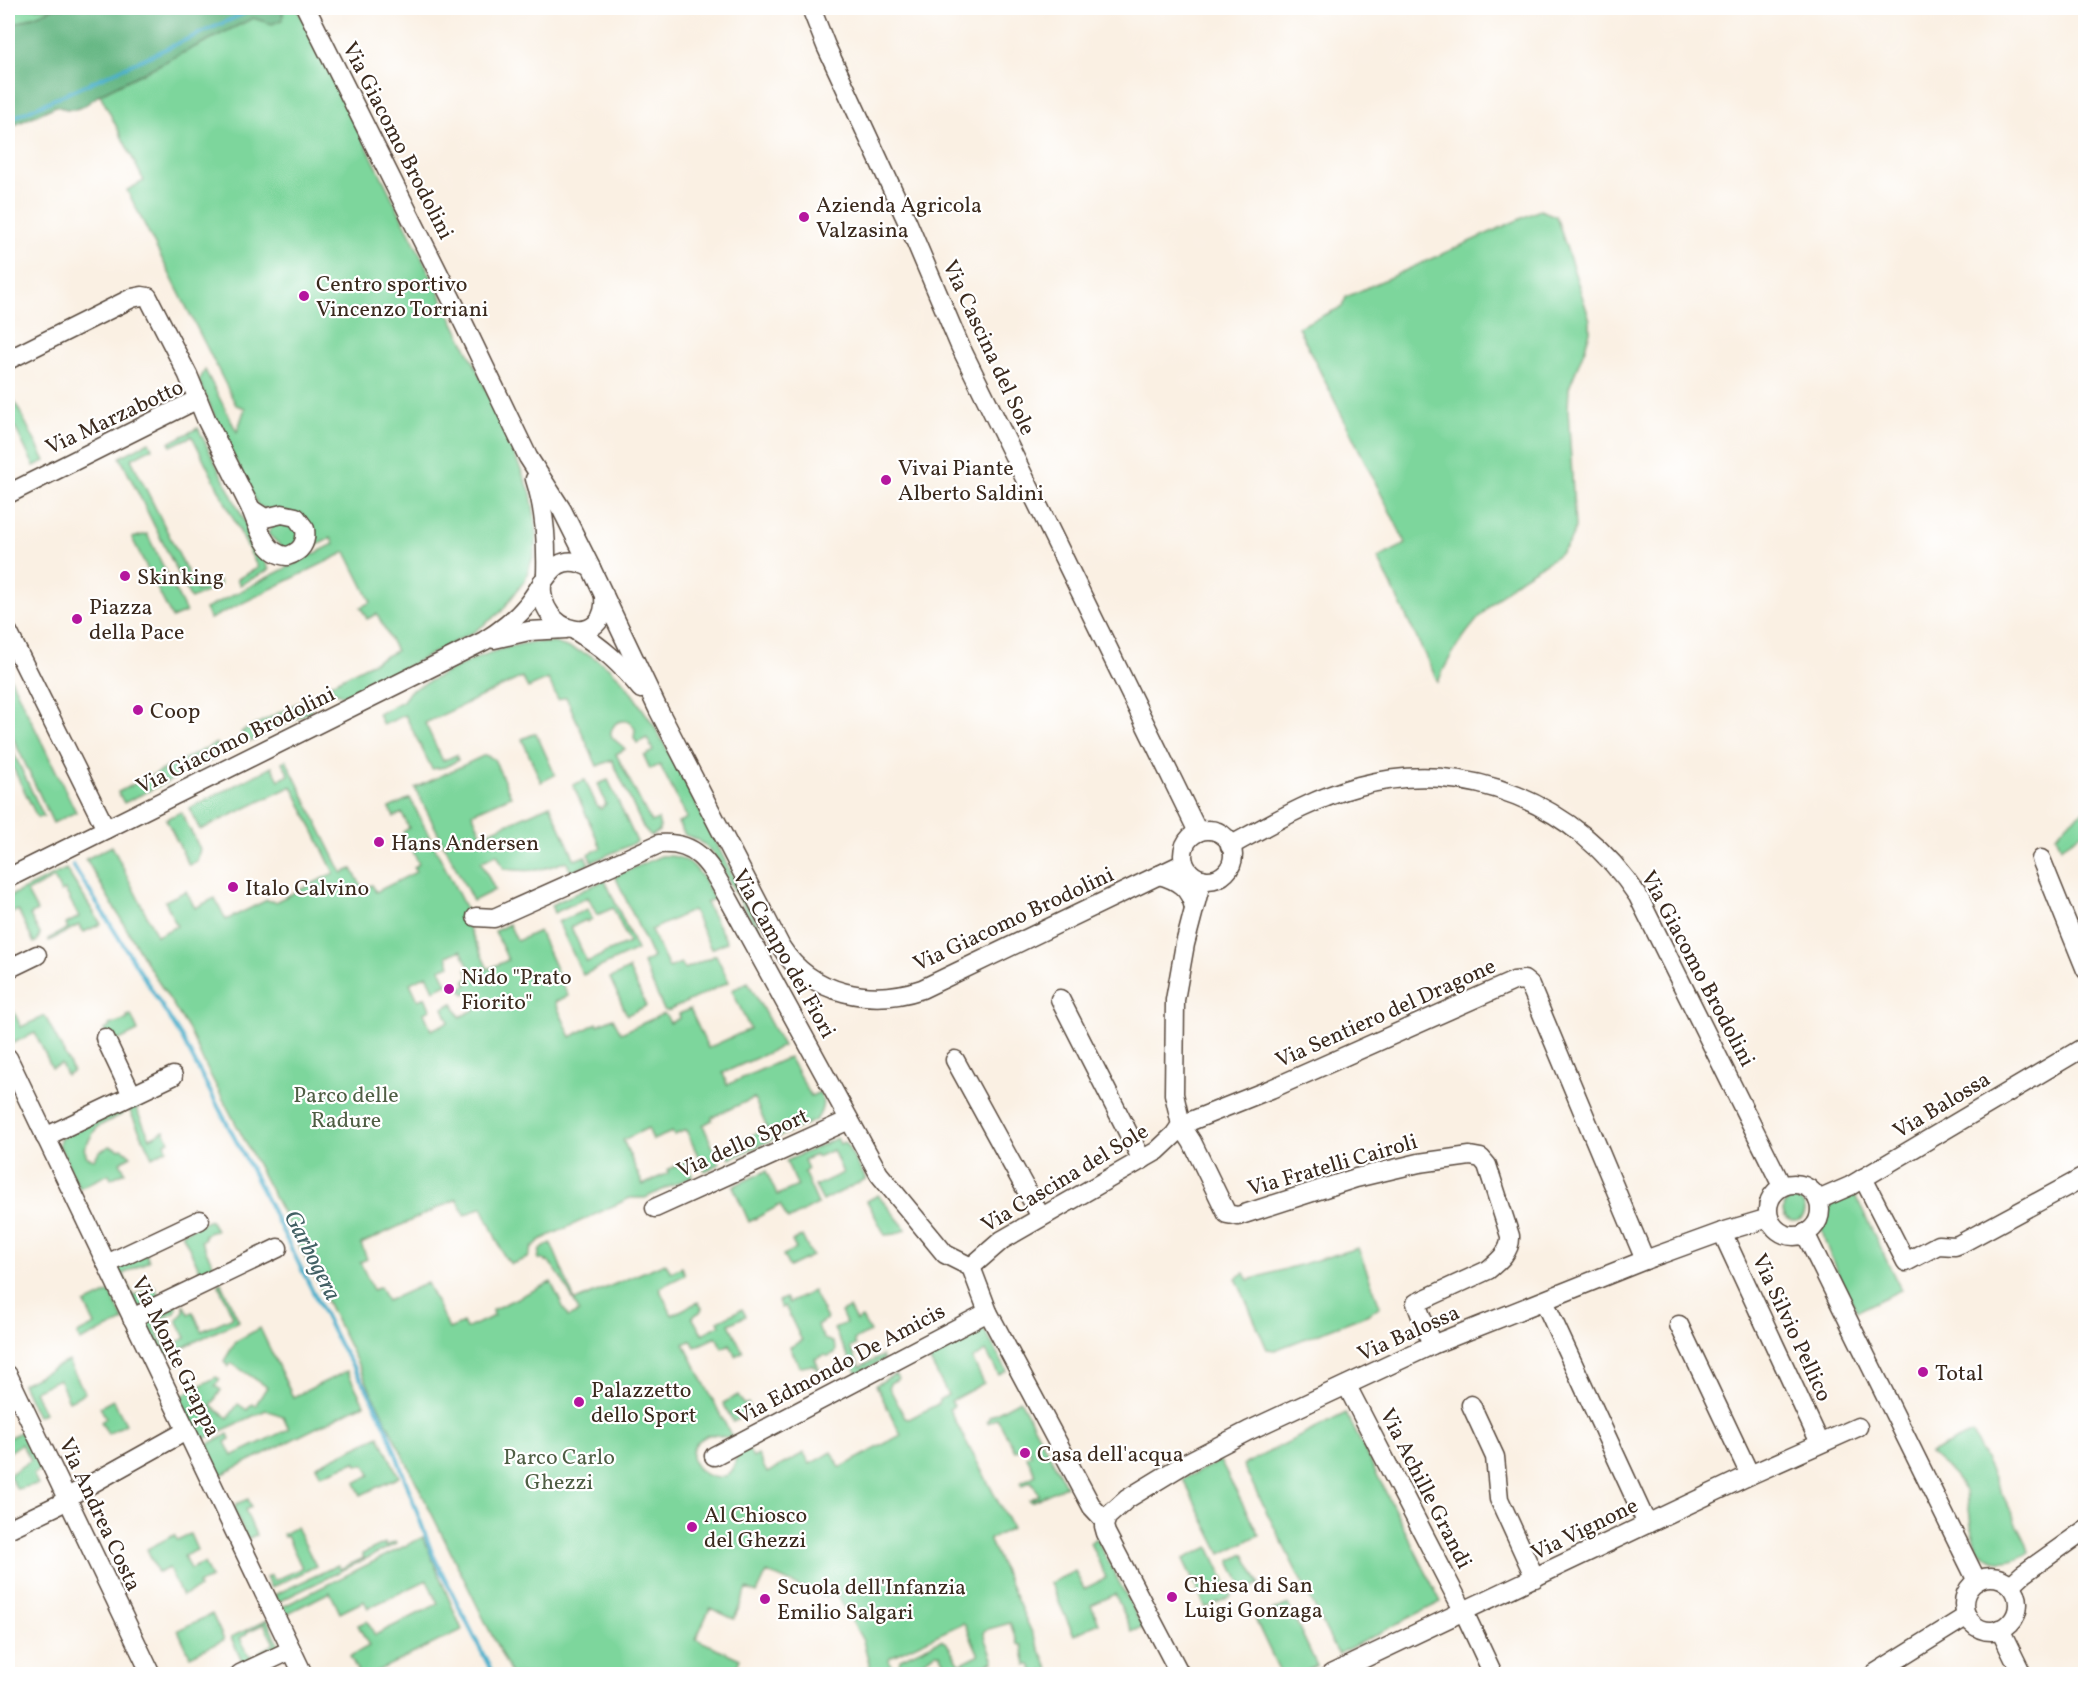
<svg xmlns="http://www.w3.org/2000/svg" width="2093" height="1682" font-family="Vollkorn,serif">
<rect width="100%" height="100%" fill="#fff"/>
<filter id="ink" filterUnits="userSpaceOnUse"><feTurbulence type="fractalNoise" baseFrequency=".0167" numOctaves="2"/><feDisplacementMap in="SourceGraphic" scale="12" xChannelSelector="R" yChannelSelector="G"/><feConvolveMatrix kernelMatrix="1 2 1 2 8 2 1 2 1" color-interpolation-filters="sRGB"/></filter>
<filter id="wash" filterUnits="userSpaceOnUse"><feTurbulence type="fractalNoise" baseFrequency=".008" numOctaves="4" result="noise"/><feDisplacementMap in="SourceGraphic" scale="24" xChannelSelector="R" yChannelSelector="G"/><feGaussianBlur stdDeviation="1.35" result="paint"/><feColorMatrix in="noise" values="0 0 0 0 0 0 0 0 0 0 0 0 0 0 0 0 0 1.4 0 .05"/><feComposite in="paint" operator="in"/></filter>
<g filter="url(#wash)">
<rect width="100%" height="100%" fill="#faf0e3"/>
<g fill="#7dd69c" stroke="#5c805d" stroke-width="1.5" fill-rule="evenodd">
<path d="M8,8H55L8,27Z"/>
<path d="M283,8H296L303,18L476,367L531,493L537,533L534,554L525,580L501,612L474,632L356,693C344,698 336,695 328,685L396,651L377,614L367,619L361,607L371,602L346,552L210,619L205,609L334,544L331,538L303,552L310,536L274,512L258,506L223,435L199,381L205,370L237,432L245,408L236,405L127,190L144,181L100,94L253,18L272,24L283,16Z"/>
<path d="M1540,210L1556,216L1590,320V332L1585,348L1569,388L1568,409L1575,527C1570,558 1535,565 1513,584C1482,611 1454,643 1438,682L1378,558L1406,544L1298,327L1342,307L1346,297Z"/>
<path d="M13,398L45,461L34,466L8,413V401Z"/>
<path d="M198,428L269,570L240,585L237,579L258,568L192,436L171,446L169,443Z"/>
<path d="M149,442L152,448L131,459L197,591L218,580L220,585L191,599L120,457Z"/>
<path d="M288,519L302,536L287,552L268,534L273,523Z"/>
<path d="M147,534L186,612L172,618L132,538Z"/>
<path d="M534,642L555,643L590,655L608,667L624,682L653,724L685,782L772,952H769L713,853L698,840L685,835L678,823L687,818L660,765L650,769L644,756L653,751L647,738L637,743L634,738L635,729C631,720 624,719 616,723C603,738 618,740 625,749L616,754L651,822L658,819L660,827L659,831L651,836L643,827L612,760L597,766L566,697L558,700L548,679L528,688L522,677L425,723L443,761L456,755L458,760L445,767L432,769L405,715L383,725L378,714L403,701L410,691C452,670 487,648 534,642Z"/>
<path d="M8,673L76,812L53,823L14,740L8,721Z"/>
<path d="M312,696L313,706L309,712L254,740C247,743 244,738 241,732Z"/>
<path d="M536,733L555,775L541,782L522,739Z"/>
<path d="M8,741L44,817H37L8,757Z"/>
<path d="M217,743L218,752L214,759L124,803L118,792Z"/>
<path d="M485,755L494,759L511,796L472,813L482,835L550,805L575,860L585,856L589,864L571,872L566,861C542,871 531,872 504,869L497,854L481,862L495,890L473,901L415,788Z"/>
<path d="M286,760L342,873L352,869L363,889L372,885L376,892L416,872L414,867L419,864L403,832L409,828L402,813L394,817L389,808L410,798L469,915L464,918L488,969L508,960L495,931L509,924L517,941L539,931L568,996L555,1002L571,1037L597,1023L598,1025L613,1018L621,1033L663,1014L666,1015L670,1023L680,1018L679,1014L690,1009L708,1048L750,1029L732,990L748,982L783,1046L723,1073L727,1085L789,1057L811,1096L820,1092C825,1102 823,1111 816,1120L730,1159L725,1148L767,1128L754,1098L712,1117V1120L703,1125L720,1164L705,1171L686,1130L674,1135L672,1132L653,1140L648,1128L623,1140L643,1185L668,1173L667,1170L686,1162L693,1176L645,1198H630L540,1240L532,1248L528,1258L511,1264L504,1256L482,1207L465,1215L457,1199L361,1244L367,1259L360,1262L373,1290L380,1287L387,1301L427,1283L449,1329L463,1323L466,1329L494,1316L492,1310L551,1282L568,1317L579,1312C574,1301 558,1269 548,1262C546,1261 541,1259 538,1259L540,1250L551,1243L575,1301L665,1263L671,1272L682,1267L685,1275L659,1288L672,1315L698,1302L702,1308L700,1312L692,1317L702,1334L720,1325L718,1321L742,1309L746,1316L729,1324L743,1352L735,1356L730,1344L722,1348L716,1337L695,1347L691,1340L684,1344L732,1437C724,1440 716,1431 706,1436C661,1460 737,1507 736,1452L747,1447L753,1458L758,1455L767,1473L804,1453L810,1464L832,1452L840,1468L901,1435L876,1385L895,1374L898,1379L890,1383L889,1387L905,1418L909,1419L938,1404L939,1400L948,1395L926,1353L981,1324L1007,1371L999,1375L986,1351L972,1359L984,1383L951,1401L954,1406L949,1409L1012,1528L989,1539L1051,1674H1046L1044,1670L1035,1674L1030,1665H1026L1022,1645L1018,1644L1010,1623L985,1630L984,1634L994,1661L965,1674H951L940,1654L936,1653L915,1666L918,1674H904L899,1665L900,1659L941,1640L946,1642L960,1664L978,1655V1653L965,1624L963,1623L890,1657L889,1660L897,1674H872L863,1641L836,1593L825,1598L767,1572L757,1593L747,1589L734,1619L710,1608L696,1639L740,1659L734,1674H511L295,1237L203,1061L189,1030L147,964L86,859L112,846L157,936L177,926L165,901L186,891L195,908L215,898L226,920L267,900L275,902L334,873L292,786L200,830L189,808L272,767L279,780L289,775L282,762ZM461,950L469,967L466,969L470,978L465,980L467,985L461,988L464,994L470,991L478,1008L460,1017L453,1003L443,1008L449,1022L431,1030L424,1013L430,1009L425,997L418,1000L410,983L427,975L434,990L447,984L440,969L450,965L447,956Z"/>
<path d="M585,780L597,806L601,809L606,804L598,784L608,780L637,842L592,862L588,854L601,848L573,785Z"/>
<path d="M2085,810V831L2061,847L2056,836L2065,825Z"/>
<path d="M181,812L200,849L197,861L189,865L166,819Z"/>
<path d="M661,856C694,854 701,874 714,899L706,903L727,942L711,949L693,910L651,930L669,968L681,963L685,969L716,955L729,982L668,1011L664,1010L643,963L653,958L615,876Z"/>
<path d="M66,869L101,924L84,932L79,925L49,941L48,939L68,928L66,924L79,917L65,890L61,892L54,878L27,892L37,911L30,915L40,934L37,941L34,943L18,910L8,915V897Z"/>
<path d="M605,880L637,950L583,975L558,922L588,909L592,919L587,922L586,920L571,927L587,962L602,955V954L629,943L613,908L597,915L588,897L554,913L551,905Z"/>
<path d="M629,969L646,1006L627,1015L610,978Z"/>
<path d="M8,999L21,1027L45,1016L73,1071L66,1075L61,1064L52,1068L35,1033L11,1044L8,1038Z"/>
<path d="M131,1015L138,1031L111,1044L104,1030L110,1027L109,1025L128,1019L127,1016Z"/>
<path d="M154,1092L156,1096L136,1109L150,1138L164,1131L169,1141L165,1143L167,1149L152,1157L127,1105Z"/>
<path d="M120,1108L123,1114L97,1127L84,1148L87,1157L94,1159L100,1151L110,1146L119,1149L122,1148L131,1156L120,1162L125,1172L111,1179L109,1174L79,1188L59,1145L60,1139Z"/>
<path d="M837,1138L840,1144L845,1142L866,1179L823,1201L815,1186L843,1173L833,1150L817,1157L816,1155L804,1160L808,1169L804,1172L818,1204L788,1220L780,1205L749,1222L733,1186L766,1171L777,1195L798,1186L786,1161Z"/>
<path d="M1853,1191L1901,1290L1857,1311C1848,1294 1817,1236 1822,1219C1825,1206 1843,1198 1853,1191Z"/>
<path d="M878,1195L906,1229L896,1234L885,1235L867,1201Z"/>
<circle cx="1794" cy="1210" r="11"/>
<path d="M210,1220L216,1230L204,1235L205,1238L201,1241L215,1268L235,1258L237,1261L203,1277L182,1233Z"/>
<path d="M802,1236L812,1256L789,1267L783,1255L796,1249L792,1241Z"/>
<path d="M1358,1248L1380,1306L1369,1314L1275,1350L1267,1349L1236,1278L1244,1273L1248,1280Z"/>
<path d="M145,1251L149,1261L123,1274L133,1296L154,1286L160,1298L137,1309L116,1265Z"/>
<path d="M221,1283L239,1321L160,1358L142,1320L176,1304L177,1308L175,1313L153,1323L165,1348L186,1338L177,1320L184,1312V1304L189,1314L193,1312L202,1331L233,1317L218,1284Z"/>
<path d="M813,1291L827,1319L817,1325L824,1339L833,1342L836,1349L835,1353L828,1356L824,1355L815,1359L820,1371L812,1365L802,1367L799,1366L790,1347L802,1341L785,1306L781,1308L778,1301L786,1298L789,1303Z"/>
<path d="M110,1292L124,1321L80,1341L77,1334L95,1325L85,1304Z"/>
<path d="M849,1308L856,1321L862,1318L870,1332L854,1340L856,1345L850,1348L860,1367L882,1356L884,1360L857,1374L834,1329L846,1323L841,1312Z"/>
<path d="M260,1328L293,1397L347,1371L364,1404L217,1477L203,1447L228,1434L230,1439L225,1442L232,1456L289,1429L283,1416L266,1410L200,1441L179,1397L216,1377L220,1379L215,1386L221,1390L211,1406L228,1418L238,1404L247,1410L252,1404L255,1406L267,1387L231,1363L228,1367L224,1361L236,1341Z"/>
<path d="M68,1361L85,1393L69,1401L59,1379L34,1391L44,1413L37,1416L22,1384Z"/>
<path d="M738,1395L744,1405L748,1403L752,1412L733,1422L723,1403Z"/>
<path d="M113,1400L126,1424L108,1434L101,1422L106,1418L100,1407Z"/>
<path d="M1020,1400L1066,1486L1031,1502L1029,1500L1039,1495L1031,1481L1022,1486L1020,1483L1036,1475L1027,1457L1031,1454L1027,1446L1015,1451L997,1418L988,1423L987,1421L990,1416Z"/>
<path d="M1346,1413L1441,1602L1338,1654L1243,1465Z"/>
<path d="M25,1430L44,1468L33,1474L38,1484L17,1489L9,1475L31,1460L21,1444L8,1453V1438Z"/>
<path d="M1972,1433L2027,1544L2029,1552C2007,1567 1981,1565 1973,1536C1969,1521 1971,1505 1964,1490C1954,1471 1944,1467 1930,1453Z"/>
<path d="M379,1436L399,1477L361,1495L355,1483L370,1475L365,1465H357L355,1462L321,1475L316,1466Z"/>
<path d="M1220,1461L1259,1535L1221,1554L1183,1479Z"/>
<path d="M248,1499L251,1507L245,1510L256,1535L247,1539L234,1510L236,1504Z"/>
<path d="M296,1527L316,1566L271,1588L266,1577L271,1575L274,1581L302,1568L287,1536L284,1537L283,1534Z"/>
<path d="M190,1534L197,1550L184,1556L190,1569L204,1563L211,1578L198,1584L199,1588L182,1596L169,1568L158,1573L147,1549L174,1535L177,1540Z"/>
<path d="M423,1537L462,1630L371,1674H359L350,1656L369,1646L358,1625L367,1621L375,1635L438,1604L427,1580L368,1608L364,1601L340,1613L330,1592L284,1615L280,1608Z"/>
<path d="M1096,1538L1143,1628L1132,1631L1115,1594L1091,1605L1099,1623L1074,1635L1050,1583L1075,1571L1084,1589L1106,1578L1090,1543Z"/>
<path d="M395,1542L396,1544L278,1602L274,1595L338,1565L340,1569L364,1558L362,1554L385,1543L386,1546Z"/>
<path d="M1209,1547L1232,1596L1206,1608L1183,1559Z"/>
<path d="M1244,1554L1259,1584L1244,1591L1230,1561Z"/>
<path d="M1288,1604L1317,1666L1299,1674H1281L1255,1619Z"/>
<path d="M212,1614L224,1640L190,1656L178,1630Z"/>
<path d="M267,1620L280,1647L261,1656L259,1652L274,1644L264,1624L247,1632V1634L240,1638L249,1656L251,1655L253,1660L243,1664L231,1637Z"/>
</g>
<path fill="#66b784" stroke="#507051" stroke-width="1.5" d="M55,8H283L282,20L272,24L253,18L100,94C83,107 78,114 56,106L8,128V27Z"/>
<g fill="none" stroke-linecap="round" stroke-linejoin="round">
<g stroke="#4cb0cc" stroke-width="4">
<path d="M8,120L243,14L252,8"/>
<path d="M73,865L182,1038L264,1194L339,1344L367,1389L386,1427L432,1553L493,1674"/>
</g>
</g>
</g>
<g filter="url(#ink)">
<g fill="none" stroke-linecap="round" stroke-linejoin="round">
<g stroke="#58483c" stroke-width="21">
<g id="minor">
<path d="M306,8L463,322L528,457L562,510L591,568"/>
<path d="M811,8L826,46L907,221L960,346L1198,832"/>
<path d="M8,360L132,298L142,296L148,297L188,375L206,419L251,509"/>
<path d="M535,479C545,510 547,542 546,575"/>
<path d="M8,494L198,399"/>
<path d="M251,509L265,518L282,514L296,517L305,529C307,543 301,552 287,556C264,554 259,527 251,509Z"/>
<path d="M542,582C537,635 609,651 604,595"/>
<path d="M576,631C603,648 621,664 641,689"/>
<path d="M8,632L106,829"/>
<path d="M494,639L529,631L566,629"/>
<circle cx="1208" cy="855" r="25"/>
<path d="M1230,846C1272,823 1314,798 1359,786C1467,756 1578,805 1638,896L1782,1186"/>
<path d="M2041,859L2086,970"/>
<path d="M1159,875C1178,880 1190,888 1194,908"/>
<path d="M8,878L484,641C500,631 515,620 527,605C546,582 554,547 591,568L658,709L781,947C811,995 872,1006 922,989L1184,863"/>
<path d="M1202,879L1185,944L1175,1000L1174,1094L1181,1125L1192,1142L1227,1214L1238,1216L1356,1178L1419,1163L1470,1156L1481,1158L1487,1165L1510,1236C1511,1251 1499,1261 1488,1270L1416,1303L1432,1345"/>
<path d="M476,917L494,918L659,844C699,841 710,866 727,896L879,1174L945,1254L971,1267"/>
<path d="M8,969L37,955"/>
<path d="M1060,999L1142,1160"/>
<path d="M105,1038L132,1095"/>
<path d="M8,1058L303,1674"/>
<path d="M955,1060L1041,1217"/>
<path d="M1181,1125L1271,1089L1514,981L1524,980L1530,985L1645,1260"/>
<path d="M45,1137L173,1076"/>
<path d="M1863,1178L1906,1262L1938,1245L1955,1246L1960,1244L2086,1176"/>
<circle cx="1794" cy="1210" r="26"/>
<path d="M1818,1200L1850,1186L2086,1046"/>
<path d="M655,1208L849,1120"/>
<path d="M1722,1232L1820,1443"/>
<path d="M1805,1233L1977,1581"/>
<path d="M107,1264L200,1220"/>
<path d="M971,1267L988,1312L1092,1507L1105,1521"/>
<path d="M971,1267L1002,1240L1157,1151L1174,1135L1181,1125"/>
<path d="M1544,1301L1647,1524"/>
<path d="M132,1318L278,1248"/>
<path d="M1679,1325L1750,1475"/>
<path d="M8,1375L151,1674"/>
<path d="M1347,1386L1464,1612L1493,1674"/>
<path d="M1471,1405L1495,1457L1499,1499L1535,1578"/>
<path d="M714,1456L988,1312"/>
<path d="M8,1529L58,1505L75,1493L186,1431"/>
<circle cx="1991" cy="1604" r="27"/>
<path d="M2011,1585L2023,1574L2086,1529"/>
<path d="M2000,1629L2022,1674"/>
<path d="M240,1674L291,1650"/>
<path d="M1180,1674L1106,1533L1104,1526L1107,1517L1127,1499L1186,1463L1248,1431L1432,1345L1645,1260L1722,1232L1769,1218"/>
<path d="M1331,1674L1750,1475L1858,1427"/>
<path d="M1874,1674L1967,1616"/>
</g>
</g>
<use href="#minor" stroke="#fff" stroke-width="18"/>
</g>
</g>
<g fill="#b5179e" stroke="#fff" stroke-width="2">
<circle cx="804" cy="217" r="6"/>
<circle cx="304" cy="296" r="6"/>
<circle cx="886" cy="480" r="6"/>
<circle cx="125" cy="576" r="6"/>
<circle cx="77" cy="619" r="6"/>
<circle cx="138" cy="710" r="6"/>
<circle cx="379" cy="842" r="6"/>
<circle cx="233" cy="887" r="6"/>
<circle cx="449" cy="989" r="6"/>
<circle cx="1923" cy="1372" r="6"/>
<circle cx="579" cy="1402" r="6"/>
<circle cx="1025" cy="1453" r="6"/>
<circle cx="692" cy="1527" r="6"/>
<circle cx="1172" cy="1597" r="6"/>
<circle cx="765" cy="1599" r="6"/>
</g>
<g text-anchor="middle" stroke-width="4.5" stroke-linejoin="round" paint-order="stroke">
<g font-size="22" fill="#3b2a1e" stroke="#fff">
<text transform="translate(399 140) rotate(63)" y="8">Via Giacomo Brodolini</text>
<text transform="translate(990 347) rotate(65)" y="8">Via Cascina del Sole</text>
<text transform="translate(114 416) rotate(-25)" y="8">Via Marzabotto</text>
<text transform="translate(235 739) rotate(-26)" y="8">Via Giacomo Brodolini</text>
<text transform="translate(1013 918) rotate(-25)" y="8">Via Giacomo Brodolini</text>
<text transform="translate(785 953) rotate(61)" y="8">Via Campo dei Fiori</text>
<text transform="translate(1699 968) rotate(62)" y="8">Via Giacomo Brodolini</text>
<text transform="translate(1385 1012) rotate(-24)" y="8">Via Sentiero del Dragone</text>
<text transform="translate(1941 1104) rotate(-31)" y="8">Via Balossa</text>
<text transform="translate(742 1142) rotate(-24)" y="8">Via dello Sport</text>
<text transform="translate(1332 1164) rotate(-16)" y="8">Via Fratelli Cairoli</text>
<text transform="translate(1064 1177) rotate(-31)" y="8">Via Cascina del Sole</text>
<text transform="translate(1793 1327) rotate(65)" y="8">Via Silvio Pellico</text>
<text transform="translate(1408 1332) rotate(-24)" y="8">Via Balossa</text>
<text transform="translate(177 1356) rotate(64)" y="8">Via Monte Grappa</text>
<text transform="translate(840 1363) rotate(-28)" y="8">Via Edmondo De Amicis</text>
<text transform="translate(1427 1488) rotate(63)" y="8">Via Achille Grandi</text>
<text transform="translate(101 1514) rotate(65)" y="8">Via Andrea Costa</text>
<text transform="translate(1584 1528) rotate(-26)" y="8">Via Vignone</text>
</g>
<g font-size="22" fill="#3b2a1e" stroke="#fff" text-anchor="start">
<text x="816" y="212">Azienda Agricola<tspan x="816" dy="25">Valzasina</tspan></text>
<text x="316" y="291">Centro sportivo<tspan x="316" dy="25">Vincenzo Torriani</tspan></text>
<text x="898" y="475">Vivai Piante<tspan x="898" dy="25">Alberto Saldini</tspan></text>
<text x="137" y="584">Skinking</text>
<text x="89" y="614">Piazza<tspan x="89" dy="25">della Pace</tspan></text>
<text x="150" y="718">Coop</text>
<text x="391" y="850">Hans Andersen</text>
<text x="245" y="895">Italo Calvino</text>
<text x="461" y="984">Nido "Prato<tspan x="461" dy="25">Fiorito"</tspan></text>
<text x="1935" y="1380">Total</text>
<text x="591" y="1397">Palazzetto<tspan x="591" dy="25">dello Sport</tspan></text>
<text x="1037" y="1461">Casa dell'acqua</text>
<text x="704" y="1522">Al Chiosco<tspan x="704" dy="25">del Ghezzi</tspan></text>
<text x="1184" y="1592">Chiesa di San<tspan x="1184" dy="25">Luigi Gonzaga</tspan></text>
<text x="777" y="1594">Scuola dell'Infanzia<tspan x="777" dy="25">Emilio Salgari</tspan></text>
</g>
<g font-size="22" fill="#4f5e44" stroke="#fff">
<text x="346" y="1102">Parco delle<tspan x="346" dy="25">Radure</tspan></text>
<text x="559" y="1464">Parco Carlo<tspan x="559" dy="25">Ghezzi</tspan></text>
</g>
<g font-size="24" font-style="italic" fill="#426064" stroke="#fff">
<text transform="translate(313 1255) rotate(63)" y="8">Garbogera</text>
</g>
</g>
<rect width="2093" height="1682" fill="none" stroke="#fff" stroke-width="30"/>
</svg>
